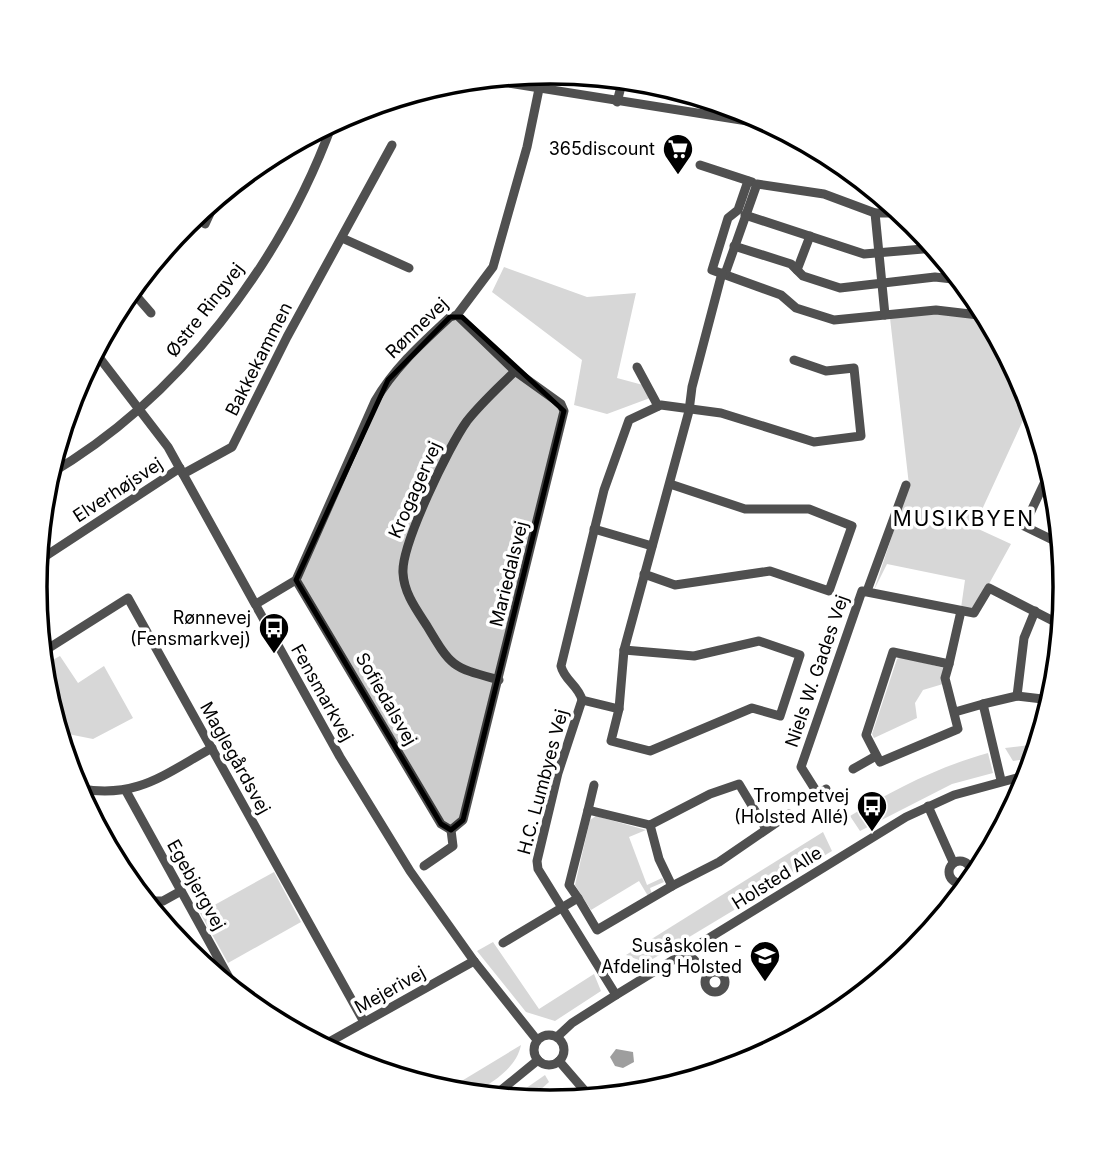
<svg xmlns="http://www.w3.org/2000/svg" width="1100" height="1174" font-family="Inter,sans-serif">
<rect width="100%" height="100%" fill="#fff"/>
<g fill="#d7d7d7">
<path d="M504,267L587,297L636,293L617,378L643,385L650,398L607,414L574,405L582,360L492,292Z"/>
<path d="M934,312L989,321L1026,390L1030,405L974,527L1011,544L974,611L961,608L965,580L887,564L874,590L909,485L890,318Z"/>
<path d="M60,656L78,683L104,666L133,718L93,739L58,732L45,687L43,665Z"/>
<path d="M901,657L944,668L943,684L923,690L915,703L917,718L874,738L872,734L897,659Z"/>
<path d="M1038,744L1034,758L1013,761L1005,748Z"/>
<path d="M988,753L993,773L952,784L860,831L850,816C895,789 938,767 988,753Z"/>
<path d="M596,816L646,830L629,837L647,885L662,878L664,882L650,888L652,894L648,896L639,881L591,910L575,885L590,820Z"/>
<path d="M823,832L832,851L646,963L626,955Z"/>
<path d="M274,872L301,922L228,963L200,913Z"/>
<path d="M493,942L539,1009L594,974L601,991L555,1021L526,1012L477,951Z"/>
<path d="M521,1045C516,1069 493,1081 474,1094L445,1091Z"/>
<path d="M545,1075L549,1082L529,1100L512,1098Z"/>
</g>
<path fill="#9e9e9e" d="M616,1049L633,1052L634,1062L623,1068L615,1066L610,1057Z"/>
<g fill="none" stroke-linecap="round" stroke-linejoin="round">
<g stroke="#505050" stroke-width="9">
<path d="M483,79L773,125"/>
<path d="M617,102L623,79"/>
<path d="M700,165L752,182"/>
<path d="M748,181L738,210L728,218L712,270L781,295L796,308L834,320L936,310L987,316"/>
<path d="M875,213L885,315"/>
<path d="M745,215L864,254L935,248"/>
<path d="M205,224L218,196"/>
<path d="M342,238L409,268"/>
<path d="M734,246L791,264L803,276L840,288L935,277L961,280"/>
<path d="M797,270L810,236"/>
<path d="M725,274L757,184L824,194L875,213H902"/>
<path d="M131,290L151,313"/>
<path d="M95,352L168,447L340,757L410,871L474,961L537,1040"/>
<path d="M637,367L658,406"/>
<path d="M1050,471L1024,526L1061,544"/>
<path d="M183,474L232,447L287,337L392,145"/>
<path d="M48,475C179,399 282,262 333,122"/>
<path d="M594,529L652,546"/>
<path d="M38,561L180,468"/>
<path d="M644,574L675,585L770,571L829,591L852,526L809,509H745L670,484"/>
<path d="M296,580L441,824L451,830"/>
<path d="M867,591L906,485"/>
<path d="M256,604L296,580L375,401C395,367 421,344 450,317L457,315L493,267L527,147L539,89"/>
<path d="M893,652L949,664L945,678L958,729L880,762L866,735Z"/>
<path d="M41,653L128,598L364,1022"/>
<path d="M949,664L961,611"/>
<path d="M499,680C452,667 452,668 427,626C416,609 404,593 403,573C401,545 449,446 467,421C481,403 499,387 515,371"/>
<path d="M1017,696L1024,638L1035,611"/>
<path d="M582,700L619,709L611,741L650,751L752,708L780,716L800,655L759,641L694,656L624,650"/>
<path d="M983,704L1017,696L1051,700"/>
<path d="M619,709L624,650L689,411L692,387L722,273"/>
<path d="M955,712L983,704L1001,780"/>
<path d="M853,769L876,756"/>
<path d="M76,788C136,800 163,775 212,748"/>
<path d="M826,789L818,794L801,767L862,591L974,613L989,588L1061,625"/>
<path d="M126,791L238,994"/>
<path d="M928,806L953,862"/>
<path d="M588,810L594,785"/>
<circle cx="960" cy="872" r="11"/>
<path d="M424,866L453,846L451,830L463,820L564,411L561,404L515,371L457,315"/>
<path d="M970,867L984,861"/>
<path d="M672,886L719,862L789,814"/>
<path d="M578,898L569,885L588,810L650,825L710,794L739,784L766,829"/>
<path d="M145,901H163L181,891"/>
<path d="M503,943L578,898L597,930L672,886L659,859L650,825"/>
<path d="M687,952L708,975"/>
<circle cx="715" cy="982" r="10"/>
<path d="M616,995L538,869L537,861L558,773L582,700C579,686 564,680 561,666L604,490L629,420L661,405L721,413L814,442L861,436L854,368L826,371L794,360"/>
<circle cx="549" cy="1050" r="15"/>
<path d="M557,1037L572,1023L616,995L906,817L954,795L1028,775"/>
<path d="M322,1046L474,961"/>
<path d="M559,1061L591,1098"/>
<path d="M494,1096L538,1060"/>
</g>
</g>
<path fill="#000" fill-opacity="0.2" stroke="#000" stroke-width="5" stroke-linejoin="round" d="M450,317H462L564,411L463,820L451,830L441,824L296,580L388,380Z"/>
<defs>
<g id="supermarket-pin" transform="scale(1.575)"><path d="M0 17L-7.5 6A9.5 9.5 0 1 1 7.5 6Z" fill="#000" stroke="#fff"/><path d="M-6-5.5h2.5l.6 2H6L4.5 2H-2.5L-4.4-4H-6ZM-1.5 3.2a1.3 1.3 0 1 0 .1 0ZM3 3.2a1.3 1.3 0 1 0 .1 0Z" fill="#fff"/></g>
<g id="bus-pin" transform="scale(1.575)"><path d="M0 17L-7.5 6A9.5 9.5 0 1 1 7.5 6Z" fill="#000" stroke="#fff"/><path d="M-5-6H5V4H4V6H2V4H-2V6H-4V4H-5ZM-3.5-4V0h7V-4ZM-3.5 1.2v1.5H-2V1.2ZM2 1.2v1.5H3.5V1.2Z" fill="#fff"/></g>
<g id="school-pin" transform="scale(1.575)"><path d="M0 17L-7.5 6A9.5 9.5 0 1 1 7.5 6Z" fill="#000" stroke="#fff"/><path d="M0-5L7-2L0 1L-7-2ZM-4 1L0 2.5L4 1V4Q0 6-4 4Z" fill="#fff"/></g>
</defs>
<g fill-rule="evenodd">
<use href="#supermarket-pin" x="678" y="149"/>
<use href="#bus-pin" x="274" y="628"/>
<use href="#bus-pin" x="872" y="806"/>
<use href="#school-pin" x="765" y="956"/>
</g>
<g text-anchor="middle" stroke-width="7" stroke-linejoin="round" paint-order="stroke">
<g font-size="18" fill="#000" stroke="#fff" text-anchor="end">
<text x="655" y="155">365discount</text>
<text x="251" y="624">Rønnevej<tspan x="251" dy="21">(Fensmarkvej)</tspan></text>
<text x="849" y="802">Trompetvej<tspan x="849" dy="21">(Holsted Allé)</tspan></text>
<text x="742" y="952">Susåskolen -<tspan x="742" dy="21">Afdeling Holsted</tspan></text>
</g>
<g font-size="18" fill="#000" stroke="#fff">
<text transform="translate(205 310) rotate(-52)" y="6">Østre Ringvej</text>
<text transform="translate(417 328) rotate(-44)" y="6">Rønnevej</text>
<text transform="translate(259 359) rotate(-63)" y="6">Bakkekammen</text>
<text transform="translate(118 490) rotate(-33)" y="6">Elverhøjsvej</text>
<text transform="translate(415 490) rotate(-66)" y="6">Krogagervej</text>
<text transform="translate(509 574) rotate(-76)" y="6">Mariedalsvej</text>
<text transform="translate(817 671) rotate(-71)" y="6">Niels W. Gades Vej</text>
<text transform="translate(322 693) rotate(61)" y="6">Fensmarkvej</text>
<text transform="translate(386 699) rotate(60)" y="6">Sofiedalsvej</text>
<text transform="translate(235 758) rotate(61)" y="6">Maglegårdsvej</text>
<text transform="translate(543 782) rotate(-75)" y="6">H.C. Lumbyes Vej</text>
<text transform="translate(777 878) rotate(-32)" y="6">Holsted Alle</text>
<text transform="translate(196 885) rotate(61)" y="6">Egebjergvej</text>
<text transform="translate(390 990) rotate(-29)" y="6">Mejerivej</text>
</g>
<g font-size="21" letter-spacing="2" fill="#000" stroke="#fff">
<text x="964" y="526">MUSIKBYEN</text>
</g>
</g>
<path d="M0 0H1100V1174H0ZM47 587a503 503 0 1 1 1006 0a503 503 0 1 1-1006 0Z" fill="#fff" fill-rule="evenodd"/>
<path fill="none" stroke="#000" stroke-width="3.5" d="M47 587a503 503 0 1 1 1006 0a503 503 0 1 1-1006 0Z"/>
</svg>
